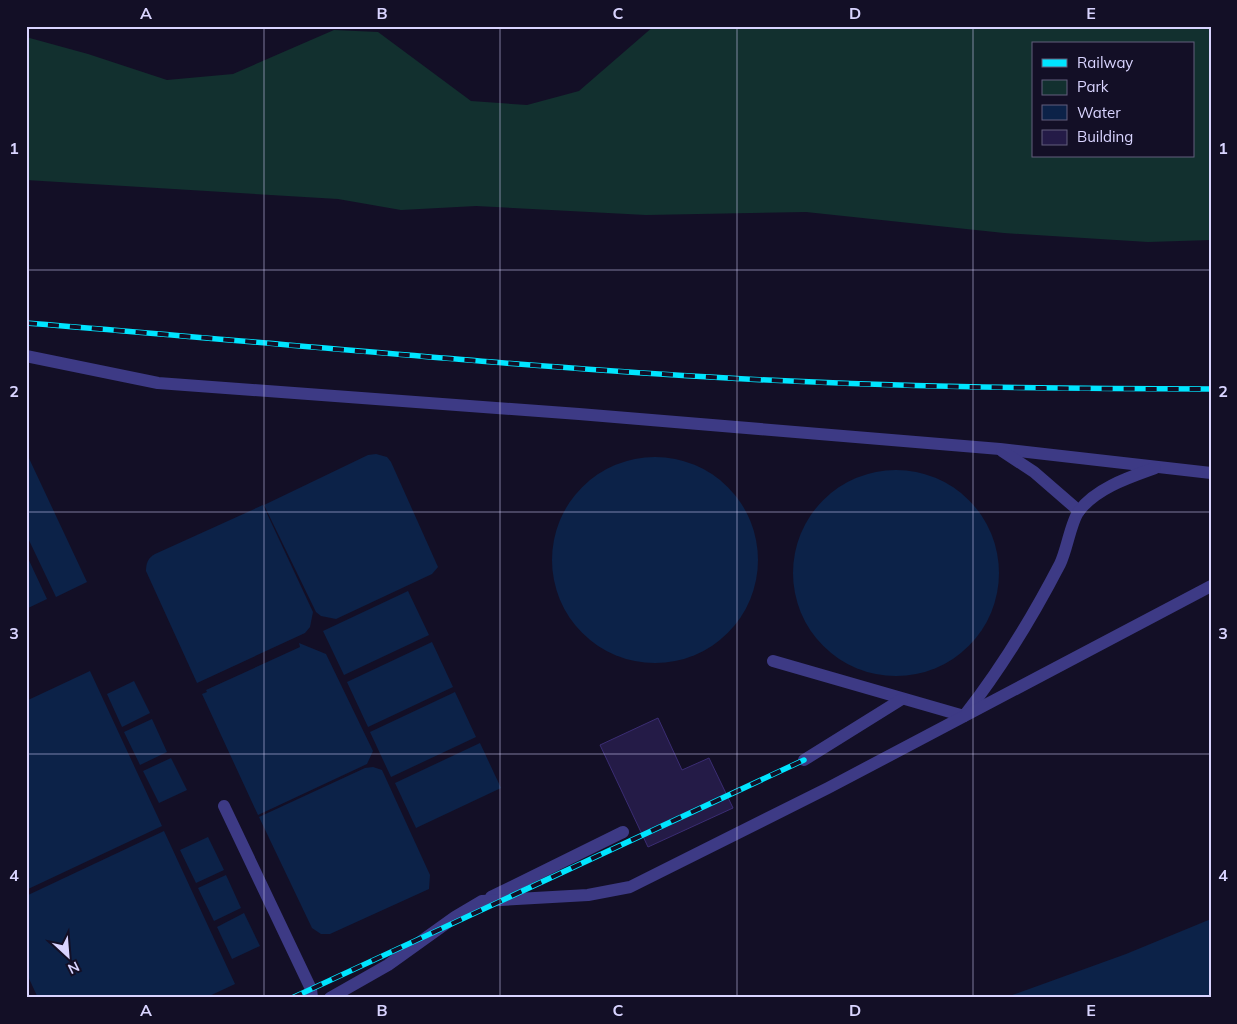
<svg xmlns="http://www.w3.org/2000/svg" width="1237" height="1024" font-family="Mulish,sans-serif">
<rect width="100%" height="100%" fill="#130f26"/>
<path fill="#12302f" fill-rule="evenodd" d="M654,26H1211V240L1148,242L1004,233L806,212L646,215L476,206L401,210L338,199L26,180V37L88,54L167,80L233,74L334,30L378,32L471,101L527,105L579,91ZM1033,44H1193V156H1033Z"/>
<g fill="#0c2248">
<path d="M26,452L87,582L56,597L26,534Z"/>
<path d="M376,454L387,457L391,462L438,567L432,574L336,619L321,616L316,612L264,505L368,455Z"/>
<circle cx="655" cy="560" r="103"/>
<circle cx="896" cy="573" r="103"/>
<path d="M263,505L313,612L310,627L305,633L197,683L146,571C146,563 148,558 155,554Z"/>
<path d="M26,554L47,599L26,609Z"/>
<path d="M408,591L429,635L344,675L323,631Z"/>
<path d="M432,642L453,687L368,727L347,682Z"/>
<path d="M299,643L326,654L373,751L367,764L258,815L202,694L207,692L206,690L300,647Z"/>
<path d="M90,671L162,826L26,890V701Z"/>
<path d="M134,681L150,713L122,727L107,694Z"/>
<path d="M455,692L476,737L391,777L370,732Z"/>
<path d="M152,719L167,752L140,765L124,732Z"/>
<path d="M480,743L501,788L416,828L395,783Z"/>
<path d="M171,758L187,790L159,803L143,771Z"/>
<path d="M373,767L382,770L430,875L429,889L330,934H321L312,928L259,817L365,768Z"/>
<path d="M164,831L235,984L205,998H38L26,972V896Z"/>
<path d="M208,837L224,870L196,883L180,850Z"/>
<path d="M226,875L241,908L214,921L198,888Z"/>
<path d="M244,913L260,946L232,959L217,927Z"/>
<path d="M1211,919V998H1004L1126,954Z"/>
</g>
<path fill="#241b47" stroke="#3b2d73" d="M658,718L682,770L709,758L733,808L648,847L600,745Z"/>
<g fill="none" stroke-linecap="round" stroke-linejoin="round">
<g stroke="#3d3a85" stroke-width="12">
<path d="M26,356L158,383L579,414L1000,449L1211,473"/>
<path d="M1002,451L1034,472L1079,511"/>
<path d="M773,661L964,716C1001,669 1032,618 1060,564C1067,550 1071,521 1079,511C1096,488 1130,477 1155,468"/>
<path d="M804,760L902,699"/>
<path d="M224,806L311,989L312,998"/>
<path d="M491,897L623,832"/>
<path d="M330,998L388,965L455,917L482,901L588,895L630,887L828,788L1211,586"/>
</g>
<g stroke="#00e5ff" stroke-width="5.5">
<g id="rail">
<path d="M26,323C254,341 482,364 710,377C877,387 1044,389 1211,389"/>
<path d="M292,998L804,760"/>
</g>
</g>
<use href="#rail" stroke="#130f26" stroke-width="4" stroke-dasharray="11" stroke-linecap="butt"/>
</g>
<path fill="none" stroke="#d9d4ff" stroke-width="1" stroke-opacity="0.55" d="M264,26V998M500,26V998M737,26V998M973,26V998M26,270H1211M26,512H1211M26,754H1211"/>
<rect width="1237" height="1024" fill="none" stroke="#130f26" stroke-width="55"/>
<rect x="1032" y="42" width="162" height="115" fill="#130f26" stroke="#625e7d"/>
<rect x="1042" y="59" width="25" height="8" fill="#00e5ff" stroke="#625e7d"/>
<text x="1077" y="68" font-size="15" fill="#d9d4ff">Railway</text>
<rect x="1042" y="80" width="25" height="15" fill="#12302f" stroke="#625e7d"/>
<text x="1077" y="92" font-size="15" fill="#d9d4ff">Park</text>
<rect x="1042" y="105" width="25" height="15" fill="#0c2248" stroke="#625e7d"/>
<text x="1077" y="118" font-size="15" fill="#d9d4ff">Water</text>
<rect x="1042" y="130" width="25" height="15" fill="#241b47" stroke="#625e7d"/>
<text x="1077" y="142" font-size="15" fill="#d9d4ff">Building</text>
<g transform="translate(68 956) rotate(154)" stroke="#130f26" stroke-width="4" paint-order="stroke">
<path d="M0-4L9 19L0 12L-9 19Z" fill="#d9d4ff"/>
<text y="-8" font-size="14" font-weight="bold" text-anchor="middle" fill="#d9d4ff">N</text>
</g>
<rect x="28" y="28" width="1182" height="968" fill="none" stroke="#d9d4ff" stroke-width="2"/>
<g font-size="16" text-anchor="middle" font-weight="bold" fill="#d9d4ff">
<text x="146" y="19">A</text>
<text x="382" y="19">B</text>
<text x="618" y="19">C</text>
<text x="855" y="19">D</text>
<text x="1091" y="19">E</text>
<text x="14" y="154">1</text>
<text x="1223" y="154">1</text>
<text x="14" y="397">2</text>
<text x="1223" y="397">2</text>
<text x="14" y="639">3</text>
<text x="1223" y="639">3</text>
<text x="14" y="881">4</text>
<text x="1223" y="881">4</text>
<text x="146" y="1016">A</text>
<text x="382" y="1016">B</text>
<text x="618" y="1016">C</text>
<text x="855" y="1016">D</text>
<text x="1091" y="1016">E</text>
</g>
</svg>
